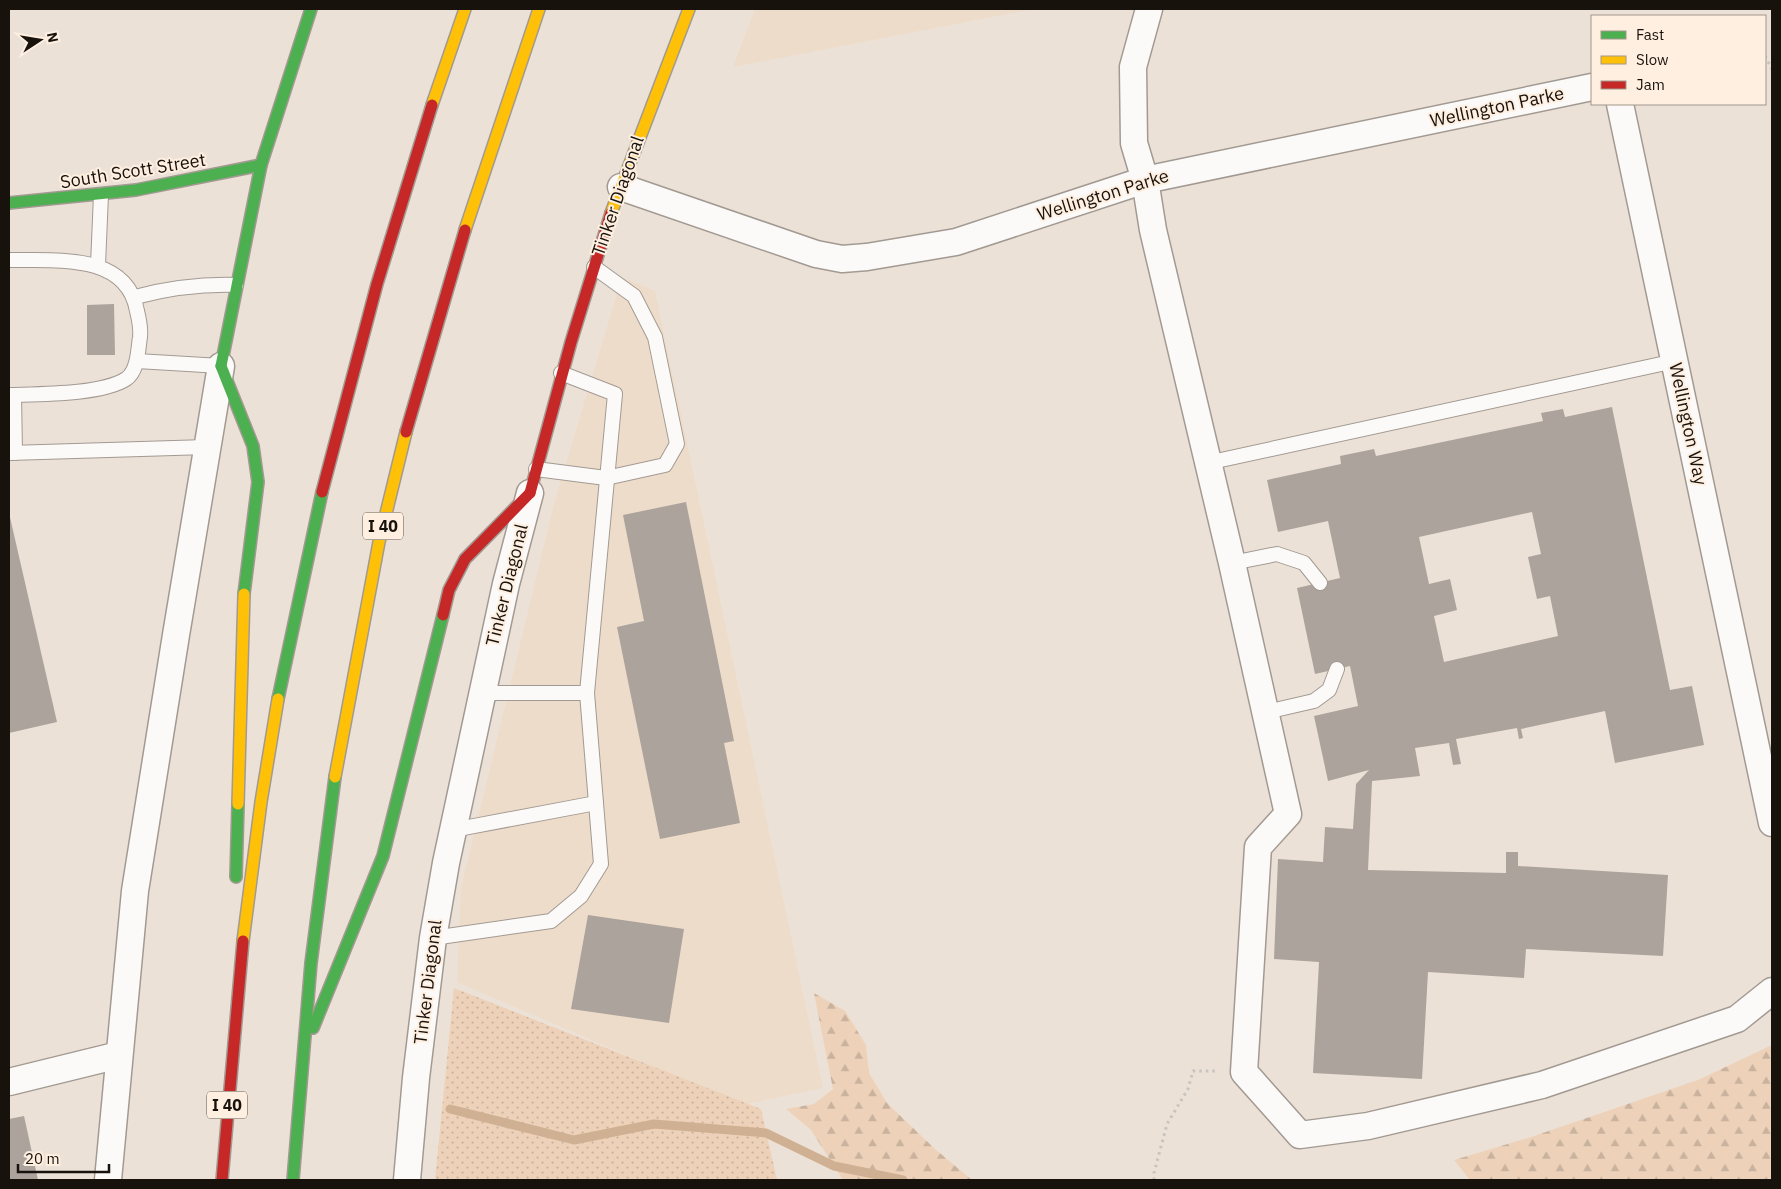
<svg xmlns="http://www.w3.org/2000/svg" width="1781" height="1189" font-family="'IBM Plex Sans',sans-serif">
<defs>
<pattern id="grass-dots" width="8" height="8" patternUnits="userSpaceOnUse" patternTransform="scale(1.25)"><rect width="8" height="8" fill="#edd2b9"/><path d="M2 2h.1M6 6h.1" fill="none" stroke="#cab39e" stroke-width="1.8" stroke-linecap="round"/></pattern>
<pattern id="forest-firs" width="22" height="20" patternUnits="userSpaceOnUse" patternTransform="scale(1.25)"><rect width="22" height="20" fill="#edd2b9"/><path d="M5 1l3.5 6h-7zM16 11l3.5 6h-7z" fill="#cab39e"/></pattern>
</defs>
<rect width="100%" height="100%" fill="#ece1d7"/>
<g fill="#eedcca">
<path d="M755,9H1034L733,67Z"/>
<path d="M622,277L655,291L823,1088L742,1105L457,982L461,888L554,504Z"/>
</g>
<path fill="url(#grass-dots)" d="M454,988L761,1109L777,1180H435Z"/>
<g fill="url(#forest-firs)">
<path d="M814,993L845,1011L866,1045L869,1073L887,1103L935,1149L972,1180H843L811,1130L786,1109L814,1104L833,1089Z"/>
<path d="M1772,1045V1178L1761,1180H1470L1454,1160L1528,1138L1698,1080Z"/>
</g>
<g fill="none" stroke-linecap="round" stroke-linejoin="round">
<path stroke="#d0b092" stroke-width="9" d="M450,1109L574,1140L654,1124L766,1133L834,1166L903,1180"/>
</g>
<g fill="#aba39c" fill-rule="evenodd">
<path d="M114,304L115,355H87V305Z"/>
<path d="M1612,407L1670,690L1692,686L1704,745L1615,763L1605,711L1521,729L1523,738L1519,739L1517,728L1456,739L1461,764L1453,765L1449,743L1415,748L1420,776L1372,781L1368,870L1506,873V852H1518V866L1668,875L1663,956L1526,949L1524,978L1428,972L1422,1079L1313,1073L1319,962L1274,959L1278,859L1323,862L1325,827L1353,829L1356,784L1369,770L1328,781L1314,716L1358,706L1350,666L1315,674L1297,588L1340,578L1328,521L1278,532L1267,480L1341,464L1340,456L1374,449L1376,456L1543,421L1541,413L1563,409L1565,417ZM1532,512L1541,554L1528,557L1537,599L1550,596L1558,636L1444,662L1434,616L1457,610L1450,579L1429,584L1419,537Z"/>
<path d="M686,502L734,741L724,743L740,823L660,839L617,627L644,621L623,515Z"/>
<path d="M9,513L57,722L9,733Z"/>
<path d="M588,915L684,929L669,1023L571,1009Z"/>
<path d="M24,1116L38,1180H9V1119Z"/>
</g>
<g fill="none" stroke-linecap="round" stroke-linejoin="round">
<g stroke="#a29a92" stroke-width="16">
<g id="lane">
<path d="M9,260C54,261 127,252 137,311C139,319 141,328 140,337C138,350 138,371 126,379C101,395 38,394 9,395"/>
<path d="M98,265L101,195"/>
<path d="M135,297C169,288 201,284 236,285"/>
<path d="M137,361L221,366"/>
<path d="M14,395L15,453"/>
<path d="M9,453L207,447"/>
<path d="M1207,463L1675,361"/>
<path d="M536,469L606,478L665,465L677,444L655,337L634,296L594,267"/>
<path d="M1232,563L1277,554L1304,563L1320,583"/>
<path d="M482,693H587"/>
<path d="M1266,712L1314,701L1329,690L1337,669"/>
<path d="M453,830L596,803"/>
<path d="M433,938L551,921L581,896L601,864L587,693L615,394L561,373"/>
</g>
</g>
<g stroke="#a29a92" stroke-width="29">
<g id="street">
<path d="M1149,9L1133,67L1134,143L1145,180L1153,230L1232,563L1288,814L1258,847L1244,1072L1300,1135L1368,1126L1542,1085L1737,1019L1772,991"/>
<path d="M1620,104L1772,823"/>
<path d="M621,187L816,254L842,259L867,257L956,242L1145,180L1592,87"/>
<path d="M9,1082L119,1055"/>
<path d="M108,1180L135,891L176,635L221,366"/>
<path d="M407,1180L416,1078L433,938L446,863L506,584L530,493"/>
</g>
</g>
<g stroke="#a29a92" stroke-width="14">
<g id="fast">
<path d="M9,203L136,190L261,165"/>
<path d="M221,366L261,165L311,9"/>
<path d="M221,366L253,446L258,482L244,594"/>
<path d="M278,699L322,492"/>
<path d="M236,877L238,804"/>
<path d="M313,1028L383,856L443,615"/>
<path d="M293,1180L311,963L335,777"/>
</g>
</g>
<g stroke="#a29a92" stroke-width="14">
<g id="slow">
<path d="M432,105L465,9"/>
<path d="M611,213L689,9"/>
<path d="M465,230L539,9"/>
<path d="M335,777L379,542L406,432"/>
<path d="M238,804L244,594"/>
<path d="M243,941L261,802L278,699"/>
</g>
</g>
<g stroke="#a29a92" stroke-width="14">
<g id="jam">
<path d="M406,432L465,230"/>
<path d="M322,492L377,284L432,105"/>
<path d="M530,493L571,342L611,213"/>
<path d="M443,615L449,590L465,559L530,493"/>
<path d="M222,1180L243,941"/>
</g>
</g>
<g stroke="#c7c3bf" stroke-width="3" stroke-dasharray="2.5 4" stroke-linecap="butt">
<path d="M1765,56L1772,69"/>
<path d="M1154,1180V1173L1167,1124L1188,1089L1193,1071H1217"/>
</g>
<use href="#lane" stroke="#fcfaf9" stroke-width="14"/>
<use href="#street" stroke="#fcfaf9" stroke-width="26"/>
<use href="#fast" stroke="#4caf50" stroke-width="11"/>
<use href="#slow" stroke="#ffc107" stroke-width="11"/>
<use href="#jam" stroke="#c62828" stroke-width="11"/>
</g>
<g text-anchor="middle" stroke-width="4" stroke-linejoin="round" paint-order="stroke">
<g fill="#feefe0" stroke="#5d544c" stroke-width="1">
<rect x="363" y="512.5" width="40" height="27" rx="4"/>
<rect x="207" y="1091.5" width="40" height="27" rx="4"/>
</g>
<g font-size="16" font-weight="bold" fill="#18120c">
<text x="383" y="532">I 40</text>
<text x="227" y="1111">I 40</text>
</g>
<g font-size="18" fill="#18120c" stroke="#feefe0">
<text transform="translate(1497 107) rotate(-12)" y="6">Wellington Parke</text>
<text transform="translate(133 171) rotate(-9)" y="6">South Scott Street</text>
<text transform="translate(1103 195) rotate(-17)" y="6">Wellington Parke</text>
<text transform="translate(618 196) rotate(-71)" y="6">Tinker Diagonal</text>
<text transform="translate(1688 424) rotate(78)" y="6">Wellington Way</text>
<text transform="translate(507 585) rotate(-76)" y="6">Tinker Diagonal</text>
<text transform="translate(428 982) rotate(-83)" y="6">Tinker Diagonal</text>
</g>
</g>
<rect width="1781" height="1189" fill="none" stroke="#18120c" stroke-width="20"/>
<rect x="1591" y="15" width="175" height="90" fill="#feefe0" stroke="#a2978b"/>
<rect x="1601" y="31" width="25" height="8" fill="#4caf50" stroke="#a2978b"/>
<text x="1636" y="40" font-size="15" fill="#18120c">Fast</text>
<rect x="1601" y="56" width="25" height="8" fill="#ffc107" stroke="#a2978b"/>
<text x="1636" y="65" font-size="15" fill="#18120c">Slow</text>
<rect x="1601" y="81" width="25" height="8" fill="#c62828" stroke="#a2978b"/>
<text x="1636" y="90" font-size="15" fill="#18120c">Jam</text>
<g transform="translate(40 40) rotate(78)" stroke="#feefe0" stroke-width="4" paint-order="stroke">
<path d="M0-4L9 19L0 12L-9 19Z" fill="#18120c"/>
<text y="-8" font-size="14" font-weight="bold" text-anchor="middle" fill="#18120c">N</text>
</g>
<path d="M18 1164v8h91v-8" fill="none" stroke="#18120c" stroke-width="2.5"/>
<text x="25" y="1164" font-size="15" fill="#18120c" stroke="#feefe0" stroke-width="4" paint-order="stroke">20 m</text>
</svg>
